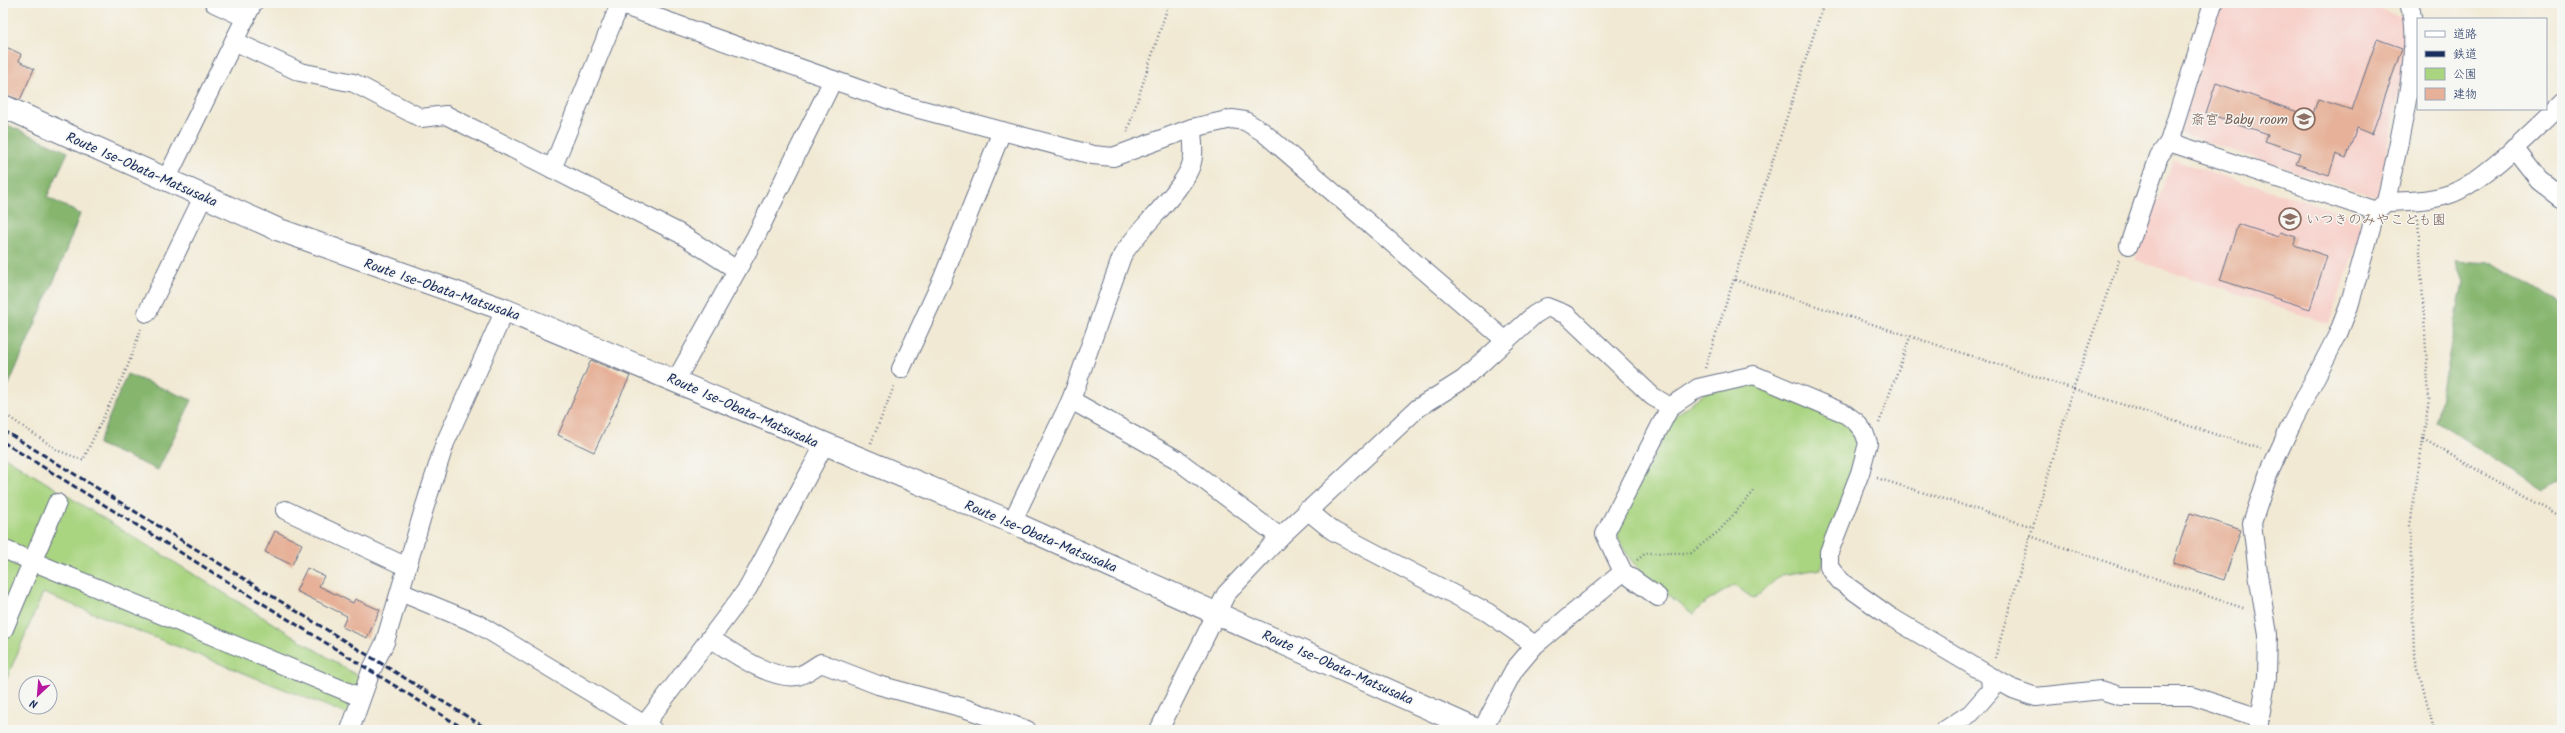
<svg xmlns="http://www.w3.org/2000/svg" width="2565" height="733" font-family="Kalam,'Klee One',sans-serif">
<rect width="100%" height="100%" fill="#f6f6f2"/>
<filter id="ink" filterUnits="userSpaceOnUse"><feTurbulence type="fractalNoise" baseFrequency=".025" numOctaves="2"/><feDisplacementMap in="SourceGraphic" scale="8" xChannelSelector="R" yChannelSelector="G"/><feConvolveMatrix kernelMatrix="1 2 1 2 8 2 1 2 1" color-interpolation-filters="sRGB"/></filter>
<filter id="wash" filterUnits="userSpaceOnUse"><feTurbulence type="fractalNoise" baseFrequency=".012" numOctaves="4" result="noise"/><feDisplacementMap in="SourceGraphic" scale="16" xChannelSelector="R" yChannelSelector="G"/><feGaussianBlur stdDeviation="0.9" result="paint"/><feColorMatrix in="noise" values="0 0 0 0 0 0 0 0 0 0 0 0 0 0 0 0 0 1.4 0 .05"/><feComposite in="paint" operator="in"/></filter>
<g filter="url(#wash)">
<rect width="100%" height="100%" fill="#f1e9d3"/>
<g fill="#f7d0ca">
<path d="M2221,3H2359L2406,18L2404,68L2378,198L2179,133Z"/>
<path d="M2173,160L2355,217L2362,228L2329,324L2135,260Z"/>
</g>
<g fill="#a9d480" stroke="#62826f">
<path d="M1756,381L1843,419L1862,440L1821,569L1781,575L1754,599L1734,585L1702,605L1693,614C1663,590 1626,568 1615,529L1675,416L1704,393Z"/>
<path d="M3,456L361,678L349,715L43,593L3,687Z"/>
</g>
<g fill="#86b66e" stroke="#507266">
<path d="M3,123L68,152L47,197L80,214L56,276L3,398Z"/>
<path d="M2455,261L2493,263L2562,305V481L2545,490L2436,421L2463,282Z"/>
<path d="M127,374L192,400L158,470L98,444Z"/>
</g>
<g id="blocks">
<g fill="#e6b198">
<path d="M2377,39L2402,48L2372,134L2357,128L2346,158L2336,154L2329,175L2296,164L2300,153L2265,141L2268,134L2206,113L2216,83L2312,117L2318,99L2352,110Z"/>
<path d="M6,47L21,54L19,61L34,69L20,100L3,94V55Z"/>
<path d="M2238,224L2278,237L2280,232L2296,237L2294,245L2327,256L2310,309L2220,280Z"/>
<path d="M591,360L630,376L594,452L558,435Z"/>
<path d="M2190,513L2241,530L2224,580L2173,563Z"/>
<path d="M275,531L302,544L292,565L265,552Z"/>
<path d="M307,568L324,576L319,586L353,603L355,599L380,610L367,638L342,627L347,616L296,591Z"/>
</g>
</g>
</g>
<g filter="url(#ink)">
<use href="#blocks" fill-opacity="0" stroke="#667087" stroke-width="1"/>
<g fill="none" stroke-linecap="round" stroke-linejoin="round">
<g stroke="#667087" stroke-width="20">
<g id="minor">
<path d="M214,3L246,18"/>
<path d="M253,3L234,41L300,72L354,83L421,118L446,115L679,233L737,270"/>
<path d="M616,3L904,105L1093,155L1113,157L1192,128L1232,119L1245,121L1263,132L1506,341"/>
<path d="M2169,142L2376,211"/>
<path d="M2514,148L2539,180L2562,198"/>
<path d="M552,169L620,4"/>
<path d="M166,180L234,41"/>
<path d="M2386,202C2408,201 2430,201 2450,194C2481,184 2537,127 2562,103"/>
<path d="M2129,245L2159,156L2169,142L2213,3"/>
<path d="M147,313L203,197"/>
<path d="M901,369L942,280L1002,131"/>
<path d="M676,380L756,236L833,80"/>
<path d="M1071,400L1176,459L1280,537"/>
<path d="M285,510L407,567"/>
<path d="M1307,510L1333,531L1487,612L1535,645"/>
<path d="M1012,522L1071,400L1122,256C1138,228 1185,190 1192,162C1195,151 1192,138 1192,128"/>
<path d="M3,549L360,697"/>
<path d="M400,592L478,624L653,730"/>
<path d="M1658,597L1623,572L1605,534L1670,407"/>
<path d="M3,631L57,503"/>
<path d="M710,638C732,652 770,680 797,676C804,675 814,667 821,663L878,685L964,708L1027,730"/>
<path d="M645,724L748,588L824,445"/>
<path d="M2258,729L2267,677L2268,634L2259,581L2252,523L2268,475L2290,427L2338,334L2349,306L2376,211L2386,202C2396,152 2424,49 2409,3"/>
<path d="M350,730L371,671L385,642L424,509L445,443L505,310"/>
<path d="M1159,730L1226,594L1280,537L1418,408L1464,379L1534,315L1547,307L1567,315L1652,396L1670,407L1698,388L1754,375L1844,413L1856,422L1864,432L1868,443L1860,473L1829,552V567L1840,581L1889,616L1990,676L2013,689L2036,697L2101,690L2120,696H2192L2260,718"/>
<path d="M1482,730L1514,670L1535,645L1623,572"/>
<path d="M1945,730L1971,713L1991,690L1990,676"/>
</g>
</g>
<g stroke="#667087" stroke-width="24">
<path id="major" d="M3,106L277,229L505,310L1012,522L1477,730"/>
</g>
<g stroke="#667087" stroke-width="2.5" stroke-dasharray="1 3" stroke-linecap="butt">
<path d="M1127,132L1169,3"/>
<path d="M2418,219L2429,399L2410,526L2414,653L2434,730"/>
<path d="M1735,280L2261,449"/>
<path d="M1705,368L1824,3"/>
<path d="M3,413L59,451L83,460L127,368L141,329"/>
<path d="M1879,423L1910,337"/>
<path d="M2423,439L2562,518"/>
<path d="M871,443L895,384"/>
<path d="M1877,478L2033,527"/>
<path d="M2030,536L2246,609"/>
<path d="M1637,560L1646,553H1691L1719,531L1756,489"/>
<path d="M1995,658L2073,389L2119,260"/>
</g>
<use href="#minor" stroke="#fff" stroke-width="18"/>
<use href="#major" stroke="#fff" stroke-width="22"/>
<g stroke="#1b2f5e" stroke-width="3" stroke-dasharray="6 3" stroke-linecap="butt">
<path d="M3,430L489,730"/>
<path d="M3,442L466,730"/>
</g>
</g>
</g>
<defs>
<g id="school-ring" transform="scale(1.15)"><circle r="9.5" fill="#f6f6f2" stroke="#8d6e63" stroke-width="1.5"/><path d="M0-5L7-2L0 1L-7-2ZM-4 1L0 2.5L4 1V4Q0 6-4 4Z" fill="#8d6e63"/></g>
</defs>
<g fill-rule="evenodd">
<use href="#school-ring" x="2304" y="119"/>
<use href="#school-ring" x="2290" y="219"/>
</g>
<g text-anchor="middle" stroke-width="3" stroke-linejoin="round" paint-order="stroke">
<g font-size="14" fill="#785e54" stroke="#f6f6f2" text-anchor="end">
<text x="2288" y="124">斎宮 Baby room</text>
<text x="2306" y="224" text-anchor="start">いつきのみやこども園</text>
</g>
<g font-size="14" fill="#1b2f5e" stroke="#f6f6f2">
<text transform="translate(142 169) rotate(24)" y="5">Route Ise-Obata-Matsusaka</text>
<text transform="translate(442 289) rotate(19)" y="5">Route Ise-Obata-Matsusaka</text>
<text transform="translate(743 410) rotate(24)" y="5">Route Ise-Obata-Matsusaka</text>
<text transform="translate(1041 536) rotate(23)" y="5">Route Ise-Obata-Matsusaka</text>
<text transform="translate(1338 667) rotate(24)" y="5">Route Ise-Obata-Matsusaka</text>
</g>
</g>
<rect width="2565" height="733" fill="none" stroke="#f6f6f2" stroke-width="16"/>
<rect x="2417" y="18" width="130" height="92" fill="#f6f6f2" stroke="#9ea6b7"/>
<rect x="2425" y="31" width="20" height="6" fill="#ffffff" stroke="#9ea6b7"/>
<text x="2453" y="38" font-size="12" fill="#1b2f5e">道路</text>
<rect x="2425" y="51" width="20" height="6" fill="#1b2f5e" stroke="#9ea6b7"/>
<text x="2453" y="58" font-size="12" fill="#1b2f5e">鉄道</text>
<rect x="2425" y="68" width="20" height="12" fill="#a9d480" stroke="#9ea6b7"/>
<text x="2453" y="78" font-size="12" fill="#1b2f5e">公園</text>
<rect x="2425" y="88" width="20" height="12" fill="#e6b198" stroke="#9ea6b7"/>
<text x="2453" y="98" font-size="12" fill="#1b2f5e">建物</text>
<g transform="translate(38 695) rotate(206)"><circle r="19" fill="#f6f6f2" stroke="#9ea6b7"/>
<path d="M0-3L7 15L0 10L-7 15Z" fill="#b5179e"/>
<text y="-6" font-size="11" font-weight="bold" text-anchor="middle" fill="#1b2f5e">N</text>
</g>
</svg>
